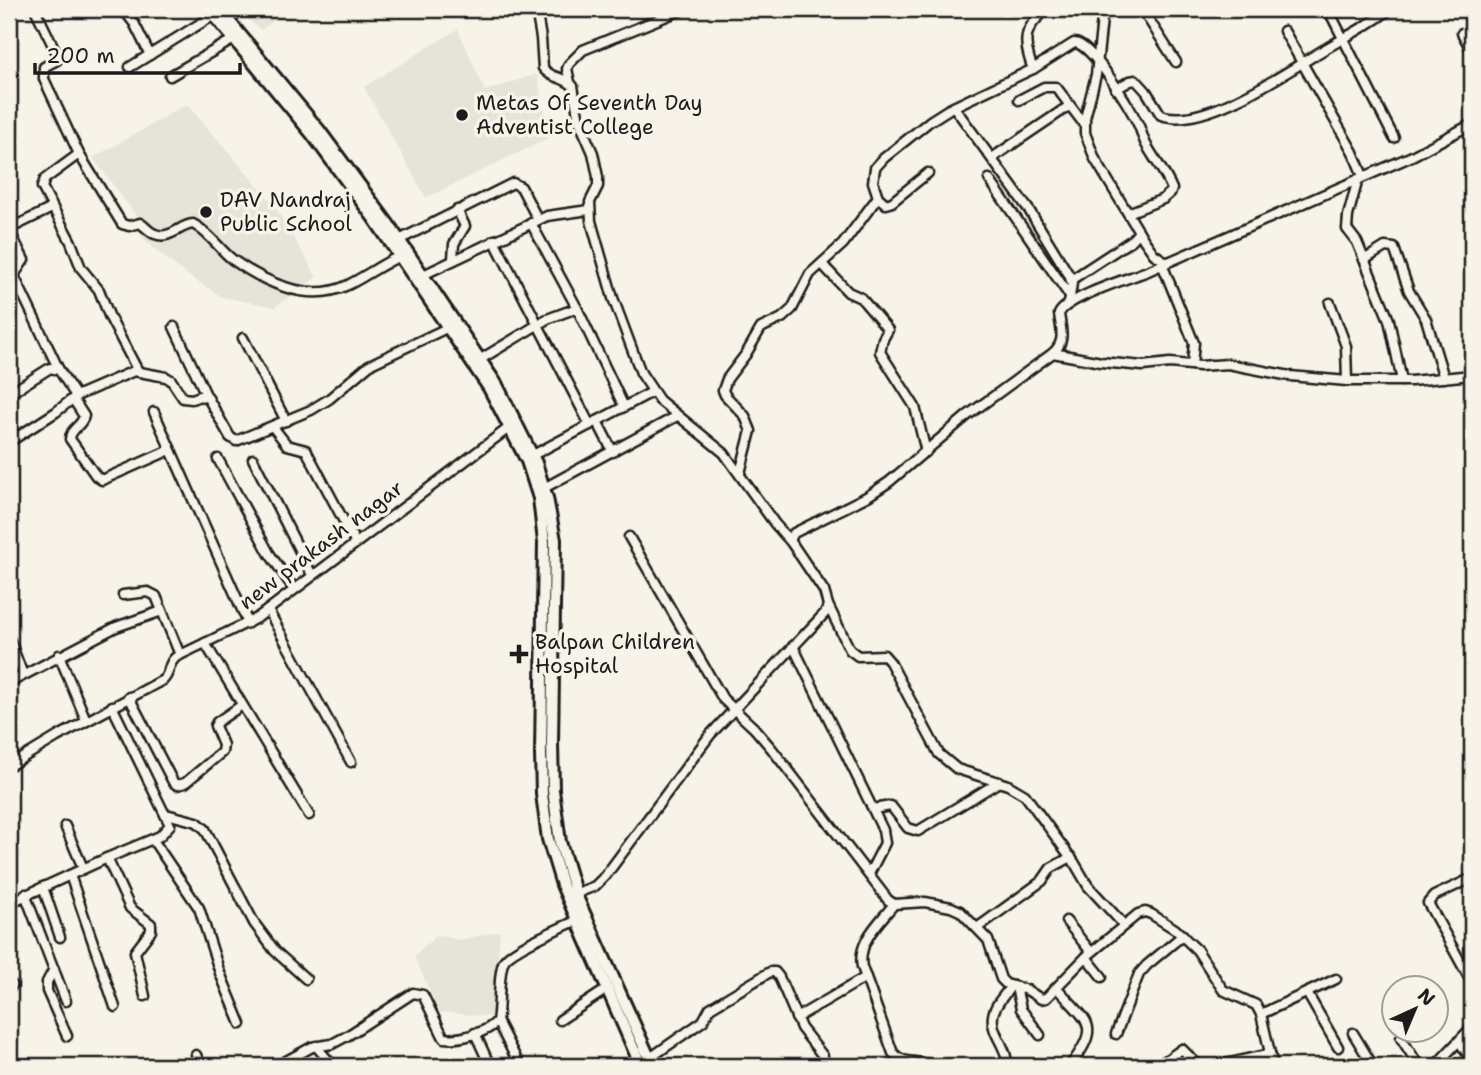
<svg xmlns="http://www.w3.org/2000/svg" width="1481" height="1075" font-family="'Shantell Sans',sans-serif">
<rect width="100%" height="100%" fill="#f7f3e8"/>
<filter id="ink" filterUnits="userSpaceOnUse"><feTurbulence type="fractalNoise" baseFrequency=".0143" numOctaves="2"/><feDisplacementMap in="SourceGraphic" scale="14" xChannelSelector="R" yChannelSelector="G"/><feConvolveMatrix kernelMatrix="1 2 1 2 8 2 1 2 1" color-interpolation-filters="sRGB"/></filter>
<g filter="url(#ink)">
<g fill="#e6e3d9">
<path d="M236,9H290L261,30Z"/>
<path d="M458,29L485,91L537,74L549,138L426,198L364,87Z"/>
<path d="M187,104L274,205L317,277L275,307L222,297L187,275L159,253L143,238L134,224L138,218L93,158Z"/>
<path d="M500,931L493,1017L439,1012L414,956L437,935L460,940Z"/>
</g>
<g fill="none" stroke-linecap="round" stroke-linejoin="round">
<g stroke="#1c1c1c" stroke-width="13">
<g id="minor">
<path d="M35,9L58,56L57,60L44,67V79L79,154L122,224L129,226L140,223C145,226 149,232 155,234C170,240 180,225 193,224C209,232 219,249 233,260C266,283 309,304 348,285C366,276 382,264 400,256"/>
<path d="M123,9L134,23L150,55"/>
<path d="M536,9L541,38L543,68C551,79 564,76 573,86L579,121L593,153L598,177V186L590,202L591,221L613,298L641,373L659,400L724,453L775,524L791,542"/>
<path d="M1103,9L1096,75L1085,118V133L1095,159L1144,240L1154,254L1166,262"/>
<path d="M1142,9L1176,62"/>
<path d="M1328,9L1394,138"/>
<path d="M1284,31L1353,152L1363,176"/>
<path d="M1462,33L1472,51"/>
<path d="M130,67L214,15"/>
<path d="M1033,69C1022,41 1023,27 1048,9"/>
<path d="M170,76L234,39"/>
<path d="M570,82L567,69L569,64L583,50L684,9"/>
<path d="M1116,89L1130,81L1136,80L1146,91L1161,115C1203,130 1285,73 1320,52C1343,38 1369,26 1390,9"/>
<path d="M1019,100L1044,87H1056L1084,124"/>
<path d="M954,107L1029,210L1069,275L1072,283L1069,304"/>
<path d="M79,154L45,179L42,187L71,242L81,268L99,290L110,318L138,371"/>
<path d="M992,158L1069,106"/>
<path d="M989,179L1069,295"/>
<path d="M1358,179L1348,216L1347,229L1357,242L1389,320L1402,381"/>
<path d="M878,197L886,204L892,202L928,173"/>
<path d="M531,223L577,308L624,407"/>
<path d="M9,229L52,208"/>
<path d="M9,230L24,260L14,275L16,280L59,370"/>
<path d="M399,240L513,183L521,187L538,220"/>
<path d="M494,240L590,425"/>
<path d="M453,259L454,244L465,226L457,210"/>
<path d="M1364,260L1385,247L1394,248L1409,291L1426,319L1444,378"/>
<path d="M822,264L848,292L861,298L888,330L883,339L880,352L915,407L926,452"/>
<path d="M1162,264L1194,343L1192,365"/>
<path d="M423,275L547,216L589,210"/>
<path d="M1071,280L1132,240L1139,232"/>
<path d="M1330,303L1346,346L1347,381"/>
<path d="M174,327L207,397"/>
<path d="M243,338L286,421"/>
<path d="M1053,353L1101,362L1143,366L1170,363L1200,366L1228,364L1290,376L1347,381H1411L1472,375"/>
<path d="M481,359L547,319L577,308"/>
<path d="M9,394L50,368L59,370L76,396L134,371L166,377L171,380L183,398L192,399L200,396L208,398L230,437L236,441L311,410L329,399L369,365L451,326"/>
<path d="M73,399L84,416C82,426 70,429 70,439L96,476L102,480L170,450"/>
<path d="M154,412L248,623"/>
<path d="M597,421L613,452"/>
<path d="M273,427L287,445L306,450L355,542"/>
<path d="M14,439L56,412L75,397"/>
<path d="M533,455L652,392"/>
<path d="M218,459L269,553L294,589"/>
<path d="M253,459L312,575"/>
<path d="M740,473L751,431L745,416L725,395L723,390L727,379L746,354L761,328L782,318L792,309L810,274L843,244L878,197L873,182L875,168L884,158L930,121L949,109L1033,69L1074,43C1092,43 1131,109 1139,126C1142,133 1143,140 1147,146C1155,160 1166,174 1172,189L1171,192L1163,199L1128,213"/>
<path d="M544,488L677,416"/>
<path d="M629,537L723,699L754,728L772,749L888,900L894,904L925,902L951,907L960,911L988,940L1001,979L1006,984L1027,990L1041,999L1046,998L1086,957L1138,914L1145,912L1151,914L1175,929L1197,950L1223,990L1256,1005L1261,1014L1273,1066"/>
<path d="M123,595L148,592L156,596L180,655"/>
<path d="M828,605L850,650L858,656L884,655L890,662L939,754L957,769L1008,785L1025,795L1074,862L1088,886L1124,925"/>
<path d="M268,610L351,762"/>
<path d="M9,638L23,675"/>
<path d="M205,643L309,815"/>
<path d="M793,646L883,830L885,843L869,874"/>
<path d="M59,655L86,720"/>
<path d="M9,683L116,627L162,611"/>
<path d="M129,697L173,782L177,785L185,783L222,752L223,745L215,726L217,722L242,705"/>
<path d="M9,766L57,737L163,680C171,673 167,664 176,657L257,618L510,427"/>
<path d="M873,809L891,806L908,828L918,831L999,782"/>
<path d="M166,814L197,822L205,829L254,923L275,951L306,979"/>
<path d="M65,826L83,868"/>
<path d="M153,840L199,908L220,973L241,1024"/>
<path d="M107,858L130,908L151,924V931L135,952L145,996"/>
<path d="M70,875L115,1007"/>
<path d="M1472,878L1434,896L1428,903L1472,983"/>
<path d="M43,887L60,937"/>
<path d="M25,894L66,1001"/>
<path d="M572,895L595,886L606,875L710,735L826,612L828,605L824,591L791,542V538L794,533L868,496L889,482L968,415L1053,353C1066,341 1061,330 1059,314C1066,297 1131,278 1150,270L1410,157L1472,124"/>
<path d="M9,903L107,858L160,836L170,825L112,706"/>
<path d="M894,904C879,923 857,942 862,967L893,1053C905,1066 919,1059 934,1066"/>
<path d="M1066,921L1091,952"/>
<path d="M977,928L1042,881L1051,868L1071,857"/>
<path d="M1086,957L1102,977"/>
<path d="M54,969L47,982V991L67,1036"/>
<path d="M1016,987L1021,1009L1040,1035"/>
<path d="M1057,988C1088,1023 1102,1024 1070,1066"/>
<path d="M9,989L12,985"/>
<path d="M1307,993L1338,1047"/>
<path d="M1261,1014L1336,979"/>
<path d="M796,1018L866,977"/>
<path d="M560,1020L607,989"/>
<path d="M497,1021L520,1066"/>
<path d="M475,1033L490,1066"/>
<path d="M1353,1033L1373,1066"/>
<path d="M1116,1034L1139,974L1147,965L1183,935"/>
<path d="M1464,1036L1472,1049"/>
<path d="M1401,1038L1419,1066"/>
<path d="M1459,1041L1472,1061"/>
<path d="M316,1046L333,1066"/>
<path d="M196,1055L201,1066"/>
<path d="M650,1058L703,1021L710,1008L770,972H775L779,977L801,1028L823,1056"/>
<path d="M277,1066L312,1047L332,1044L347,1036L413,993L423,995L444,1038C458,1040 488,1033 497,1021C500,1006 498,972 504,961C510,949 565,926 580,919"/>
<path d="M1006,1066C1010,1049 990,1034 993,1016C994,1005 1005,995 1011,986"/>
<path d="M1158,1066L1182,1049L1199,1066"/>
<path d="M1216,1066L1270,1054"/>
<path d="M1435,1066L1472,1027"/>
</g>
</g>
<g stroke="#1c1c1c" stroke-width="16">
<g id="major">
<path d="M209,9L312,134L373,217L489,388L527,461L539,498L544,542L541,754L542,794L548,839L562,885L641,1066"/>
<path d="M219,9L319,130L389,225L497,385L536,463L547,498L555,540L552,743L553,790L560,842L576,895L653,1066"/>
</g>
</g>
<use href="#minor" stroke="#f7f3e8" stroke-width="8"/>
<use href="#major" stroke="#f7f3e8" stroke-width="10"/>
</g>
</g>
<g fill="#1c1c1c" stroke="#f7f3e8" stroke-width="2.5">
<circle cx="462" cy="115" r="7"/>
<circle cx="206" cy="212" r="7"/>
<path d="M515.5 643.5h7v7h7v7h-7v7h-7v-7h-7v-7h7z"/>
</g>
<g text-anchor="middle" stroke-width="7" stroke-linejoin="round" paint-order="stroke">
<g font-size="21" fill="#1c1c1c" stroke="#f7f3e8" text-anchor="start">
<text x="476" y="110">Metas Of Seventh Day<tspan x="476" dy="24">Adventist College</tspan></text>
<text x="220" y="207">DAV Nandraj<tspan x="220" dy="24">Public School</tspan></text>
<text x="535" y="649">Balpan Children<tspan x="535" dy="24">Hospital</tspan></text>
</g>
<g font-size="21" fill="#1c1c1c" stroke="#f7f3e8">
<text transform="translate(321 545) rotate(-37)" y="7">new prakash nagar</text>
</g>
</g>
<rect width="1481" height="1075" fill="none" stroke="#f7f3e8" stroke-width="35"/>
<rect x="18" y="18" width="1446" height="1040" fill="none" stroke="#1c1c1c" stroke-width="2.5" filter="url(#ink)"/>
<g transform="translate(1415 1009) rotate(44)"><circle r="33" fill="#f7f3e8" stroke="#9f9d96" stroke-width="2"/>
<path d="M0-5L12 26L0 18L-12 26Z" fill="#1c1c1c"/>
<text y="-10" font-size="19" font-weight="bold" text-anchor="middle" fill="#1c1c1c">N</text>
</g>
<path d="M35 63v10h205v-10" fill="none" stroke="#1c1c1c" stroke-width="3.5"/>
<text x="46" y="63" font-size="21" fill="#1c1c1c" stroke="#f7f3e8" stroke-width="5" paint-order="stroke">200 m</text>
</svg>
